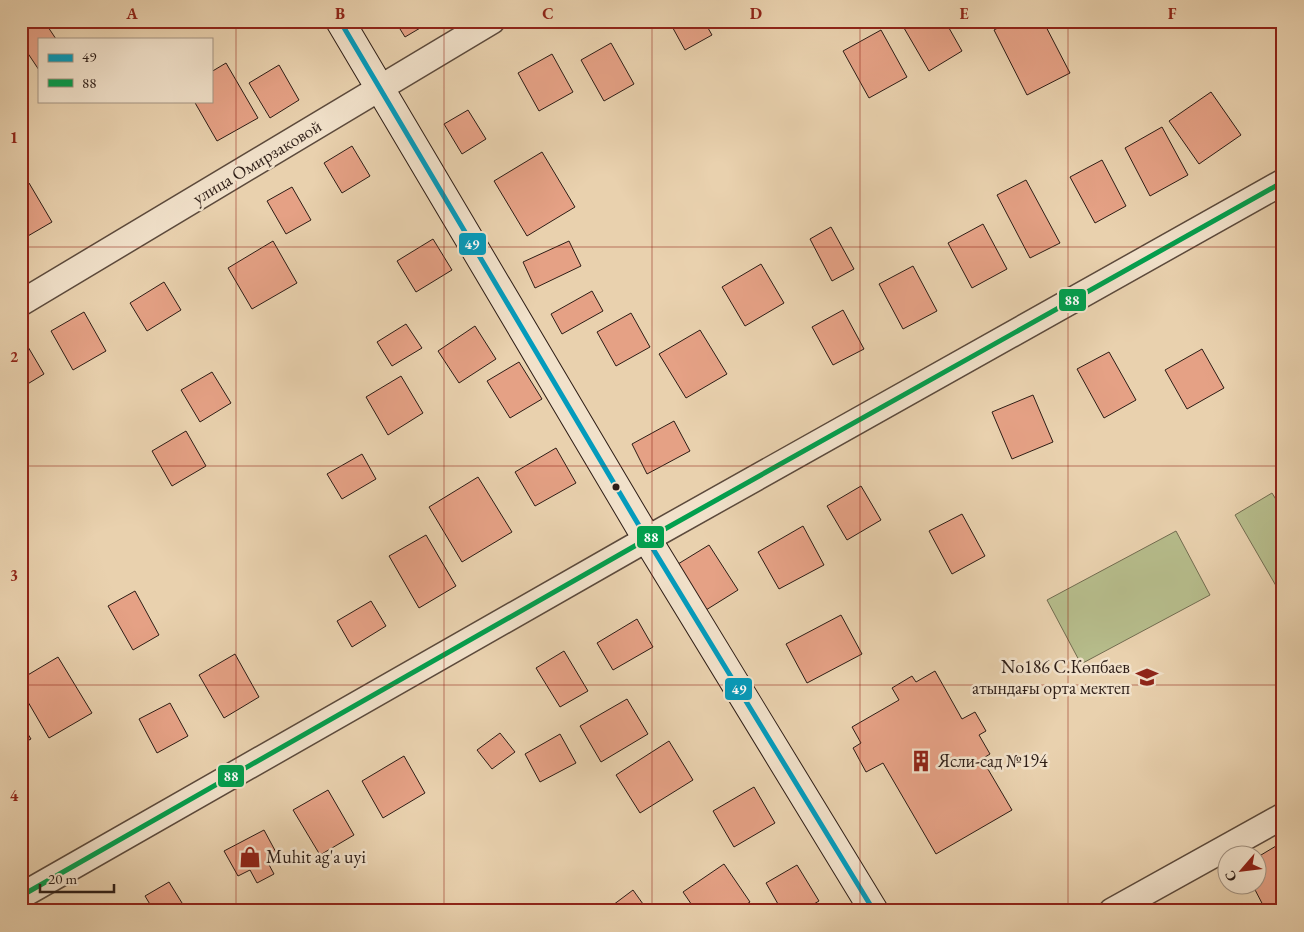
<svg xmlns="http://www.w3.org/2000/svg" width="1304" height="932" font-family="'EB Garamond',serif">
<rect width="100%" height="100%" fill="#e9d1ae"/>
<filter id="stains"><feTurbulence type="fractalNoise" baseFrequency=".004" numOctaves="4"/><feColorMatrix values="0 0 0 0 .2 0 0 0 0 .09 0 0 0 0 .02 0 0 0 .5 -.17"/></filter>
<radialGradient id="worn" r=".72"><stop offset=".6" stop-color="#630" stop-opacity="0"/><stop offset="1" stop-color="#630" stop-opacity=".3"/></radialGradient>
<g fill="#b6bc8b" stroke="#726c50">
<path d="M1272,493L1283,511V589L1279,591L1235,515Z"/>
<path d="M1176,531L1210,595L1081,664L1047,600Z"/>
</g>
<g fill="#e5a185" stroke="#2d1d16">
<path d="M36,21H44L56,39H39V70L21,43V31Z"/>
<path d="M221,21H235L225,27Z"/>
<path d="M395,21H432L405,37Z"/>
<path d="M669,21H704L712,35L685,50Z"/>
<path d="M915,21H945L962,51L929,71L904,28Z"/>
<path d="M1011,21H1043L1070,73L1027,95L994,30Z"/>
<path d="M881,30L907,77L869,98L843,51Z"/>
<path d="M611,43L634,84L604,101L581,60Z"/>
<path d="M552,54L573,92L539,111L518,73Z"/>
<path d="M226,63L258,118L217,141L194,101H211V72Z"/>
<path d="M279,65L299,100L270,118L249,83Z"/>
<path d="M1211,92L1241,135L1199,164L1169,121Z"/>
<path d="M468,110L486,139L462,154L444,124Z"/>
<path d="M1162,127L1188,175L1150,196L1125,148Z"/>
<path d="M352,146L370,176L342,193L324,163Z"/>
<path d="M542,152L575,207L527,236L494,181Z"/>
<path d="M1102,160L1126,206L1095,223L1070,177Z"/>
<path d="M1026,180L1060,243L1030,258L997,195Z"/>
<path d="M29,183L52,222L21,240V188Z"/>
<path d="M292,187L311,220L286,234L267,201Z"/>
<path d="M983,224L1007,269L972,288L948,243Z"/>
<path d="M831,227L854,269L832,281L810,239Z"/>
<path d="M433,239L452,270L416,292L397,261Z"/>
<path d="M273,241L297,283L252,309L228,268Z"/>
<path d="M569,241L581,266L535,288L523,262Z"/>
<path d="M761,264L784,303L745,326L722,287Z"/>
<path d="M913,266L937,311L903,329L879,284Z"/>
<path d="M164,282L181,310L147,331L130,303Z"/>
<path d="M592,291L603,311L562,334L551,314Z"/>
<path d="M843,310L864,349L833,365L812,327Z"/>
<path d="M84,312L106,351L73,370L51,331Z"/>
<path d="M631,313L650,347L616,366L597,332Z"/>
<path d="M406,324L422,348L392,366L377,342Z"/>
<path d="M475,326L496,359L459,383L438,351Z"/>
<path d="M700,330L727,374L686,398L659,354Z"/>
<path d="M21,335L44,374L21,388Z"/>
<path d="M1202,349L1224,388L1187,409L1165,370Z"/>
<path d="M1109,352L1136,400L1104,418L1077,369Z"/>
<path d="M519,362L542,399L510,418L487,381Z"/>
<path d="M212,372L231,403L200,422L181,390Z"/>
<path d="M401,376L423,413L388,435L366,397Z"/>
<path d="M1033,395L1053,442L1012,459L992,412Z"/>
<path d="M674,421L690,451L647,474L632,444Z"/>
<path d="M186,431L206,466L172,486L152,451Z"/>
<path d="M556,448L576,483L535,506L515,472Z"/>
<path d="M362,454L376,479L342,499L327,474Z"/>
<path d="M478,477L512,532L462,562L429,507Z"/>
<path d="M861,486L881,520L847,540L827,506Z"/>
<path d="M962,514L985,556L952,574L929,531Z"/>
<path d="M803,526L824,565L779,589L758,552Z"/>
<path d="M426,535L456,586L419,608L389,556Z"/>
<path d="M709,545L738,590L706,610L678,564Z"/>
<path d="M135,591L159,635L133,650L108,606Z"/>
<path d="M371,601L386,626L352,647L337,621Z"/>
<path d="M841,615L862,654L807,683L786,644Z"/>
<path d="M637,619L653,647L613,670L597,643Z"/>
<path d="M564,651L588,691L560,707L536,668Z"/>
<path d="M235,654L259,697L224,718L199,675Z"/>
<path d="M58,657L92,713L49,738L21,690V679Z"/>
<path d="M935,671L962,719L975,712L986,731L979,735L990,754L982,759L1012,810L936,854L883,763L866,772L853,748L861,743L852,727L899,700L892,688L912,676L916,682Z"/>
<path d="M627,699L648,734L601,762L580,726Z"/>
<path d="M170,703L188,736L157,753L139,719Z"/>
<path d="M21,723L31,739L21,744Z"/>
<path d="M500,733L515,752L492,769L477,750Z"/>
<path d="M560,734L576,763L540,782L525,754Z"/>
<path d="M669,741L693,780L640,813L616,775Z"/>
<path d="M404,756L425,793L383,818L362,781Z"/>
<path d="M754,787L775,823L734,847L713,811Z"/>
<path d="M328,790L354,835L320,855L293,810Z"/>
<path d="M264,830L278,856L267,861L274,874L257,883L250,870L238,876L224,851Z"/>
<path d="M1276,846L1283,858V899L1265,909L1252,884H1256V858Z"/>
<path d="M724,864L750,902L736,911H696L683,892Z"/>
<path d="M797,865L819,901L802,911H782L766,883Z"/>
<path d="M169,882L187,911H154L145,896Z"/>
<path d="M633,890L648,911H605Z"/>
</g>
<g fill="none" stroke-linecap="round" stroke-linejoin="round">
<g stroke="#5c4a3c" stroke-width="28">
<g id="street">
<path d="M21,303L492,21"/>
<path d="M21,896L647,539L1283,182"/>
<path d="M1112,911L1283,816"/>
</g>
</g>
<g stroke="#2d1d16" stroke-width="30">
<path id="secondary" d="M340,21L647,539L874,911"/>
</g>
<use href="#street" stroke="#f1e1ca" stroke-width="25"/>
<use href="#secondary" stroke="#f1e1ca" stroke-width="28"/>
<g stroke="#f1e1ca" stroke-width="9">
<path id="bus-1" d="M340,21L647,539L874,911"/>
</g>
<g stroke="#f1e1ca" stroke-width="9">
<path id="bus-2" d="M21,896L647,539L1283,182"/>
</g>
<use href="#bus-1" stroke="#049bbc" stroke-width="5"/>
<use href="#bus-2" stroke="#029f4e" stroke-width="5"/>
</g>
<path fill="none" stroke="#8f2418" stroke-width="1" stroke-opacity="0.55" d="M236,21V911M444,21V911M652,21V911M860,21V911M1068,21V911M21,247H1283M21,466H1283M21,685H1283"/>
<defs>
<g id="school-bare" transform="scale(1.725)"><path d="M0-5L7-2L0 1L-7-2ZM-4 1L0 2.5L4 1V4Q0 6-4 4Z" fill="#8f2418" stroke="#f1e1ca" stroke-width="2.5" paint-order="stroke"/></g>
<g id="building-bare" transform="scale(1.725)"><path d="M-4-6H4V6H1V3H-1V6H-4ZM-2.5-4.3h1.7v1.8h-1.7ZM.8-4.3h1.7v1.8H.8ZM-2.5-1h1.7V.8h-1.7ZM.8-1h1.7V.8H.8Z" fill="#8f2418" stroke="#f1e1ca" stroke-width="2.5" paint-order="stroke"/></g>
<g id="shop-bare" transform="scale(1.725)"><path d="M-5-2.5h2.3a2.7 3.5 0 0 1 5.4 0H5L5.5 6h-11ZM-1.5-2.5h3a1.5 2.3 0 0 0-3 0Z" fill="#8f2418" stroke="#f1e1ca" stroke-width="2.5" paint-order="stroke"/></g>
</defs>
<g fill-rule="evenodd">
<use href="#school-bare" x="1147" y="677"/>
<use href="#building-bare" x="921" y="761"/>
<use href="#shop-bare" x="250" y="857"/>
</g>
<circle fill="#2d1d16" stroke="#f1e1ca" stroke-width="2" cx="616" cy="487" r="4.5"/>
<g text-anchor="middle" stroke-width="5" stroke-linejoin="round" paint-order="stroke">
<g font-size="18" fill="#2d1d16" stroke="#f1e1ca">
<text transform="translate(257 162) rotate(-31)" y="6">улица Омирзаковой</text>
</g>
<g font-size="18" fill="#2d1d16" stroke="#f1e1ca" text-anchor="start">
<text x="1130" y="673" text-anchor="end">No186 С.Көпбаев<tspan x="1130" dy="21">атындағы орта мектеп</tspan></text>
<text x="938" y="767">Ясли-сад №194</text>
<text x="266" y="863">Muhit ag'a uyi</text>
</g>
</g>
<g stroke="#f1e1ca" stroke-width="2">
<rect x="458" y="232" width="29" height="24" rx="5" fill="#049bbc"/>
<rect x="1058" y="288" width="29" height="24" rx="5" fill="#029f4e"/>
<rect x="636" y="525" width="29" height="24" rx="5" fill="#029f4e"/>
<rect x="724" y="677" width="29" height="24" rx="5" fill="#049bbc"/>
<rect x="217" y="764" width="28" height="24" rx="5" fill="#029f4e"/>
</g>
<g font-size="14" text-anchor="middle" font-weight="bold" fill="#fff">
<text x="472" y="249">49</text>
<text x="1072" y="305">88</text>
<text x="651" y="542">88</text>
<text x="739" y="694">49</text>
<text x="231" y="781">88</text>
</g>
<rect width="1304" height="932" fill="none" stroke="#e9d1ae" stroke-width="55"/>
<rect x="38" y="38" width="175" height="65" fill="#f1e1ca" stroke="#a39382"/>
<rect x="48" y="54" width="25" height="8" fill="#049bbc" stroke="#a39382"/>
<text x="82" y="62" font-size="15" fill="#2d1d16">49</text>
<rect x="48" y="79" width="25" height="8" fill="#029f4e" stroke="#a39382"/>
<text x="82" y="88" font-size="15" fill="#2d1d16">88</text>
<g transform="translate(1242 870) rotate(242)"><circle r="24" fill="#f1e1ca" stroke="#a39382"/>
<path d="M0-4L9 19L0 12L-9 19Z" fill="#8f2418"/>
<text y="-8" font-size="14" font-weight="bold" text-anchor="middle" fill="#2d1d16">С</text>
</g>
<path d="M40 884v8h74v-8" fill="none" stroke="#2d1d16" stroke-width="2.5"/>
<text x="48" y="884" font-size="15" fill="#2d1d16" stroke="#f1e1ca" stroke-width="4" paint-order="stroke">20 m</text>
<rect x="28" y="28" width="1248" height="876" fill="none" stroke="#8f2418" stroke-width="2"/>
<g font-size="16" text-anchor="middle" font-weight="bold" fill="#8f2418">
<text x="132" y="19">A</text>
<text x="340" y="19">B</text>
<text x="548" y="19">C</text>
<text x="756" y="19">D</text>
<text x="964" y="19">E</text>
<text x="1172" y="19">F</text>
<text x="14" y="143">1</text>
<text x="14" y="362">2</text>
<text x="14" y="581">3</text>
<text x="14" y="801">4</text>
</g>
<rect width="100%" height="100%" filter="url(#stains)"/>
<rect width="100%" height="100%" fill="url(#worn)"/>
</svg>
